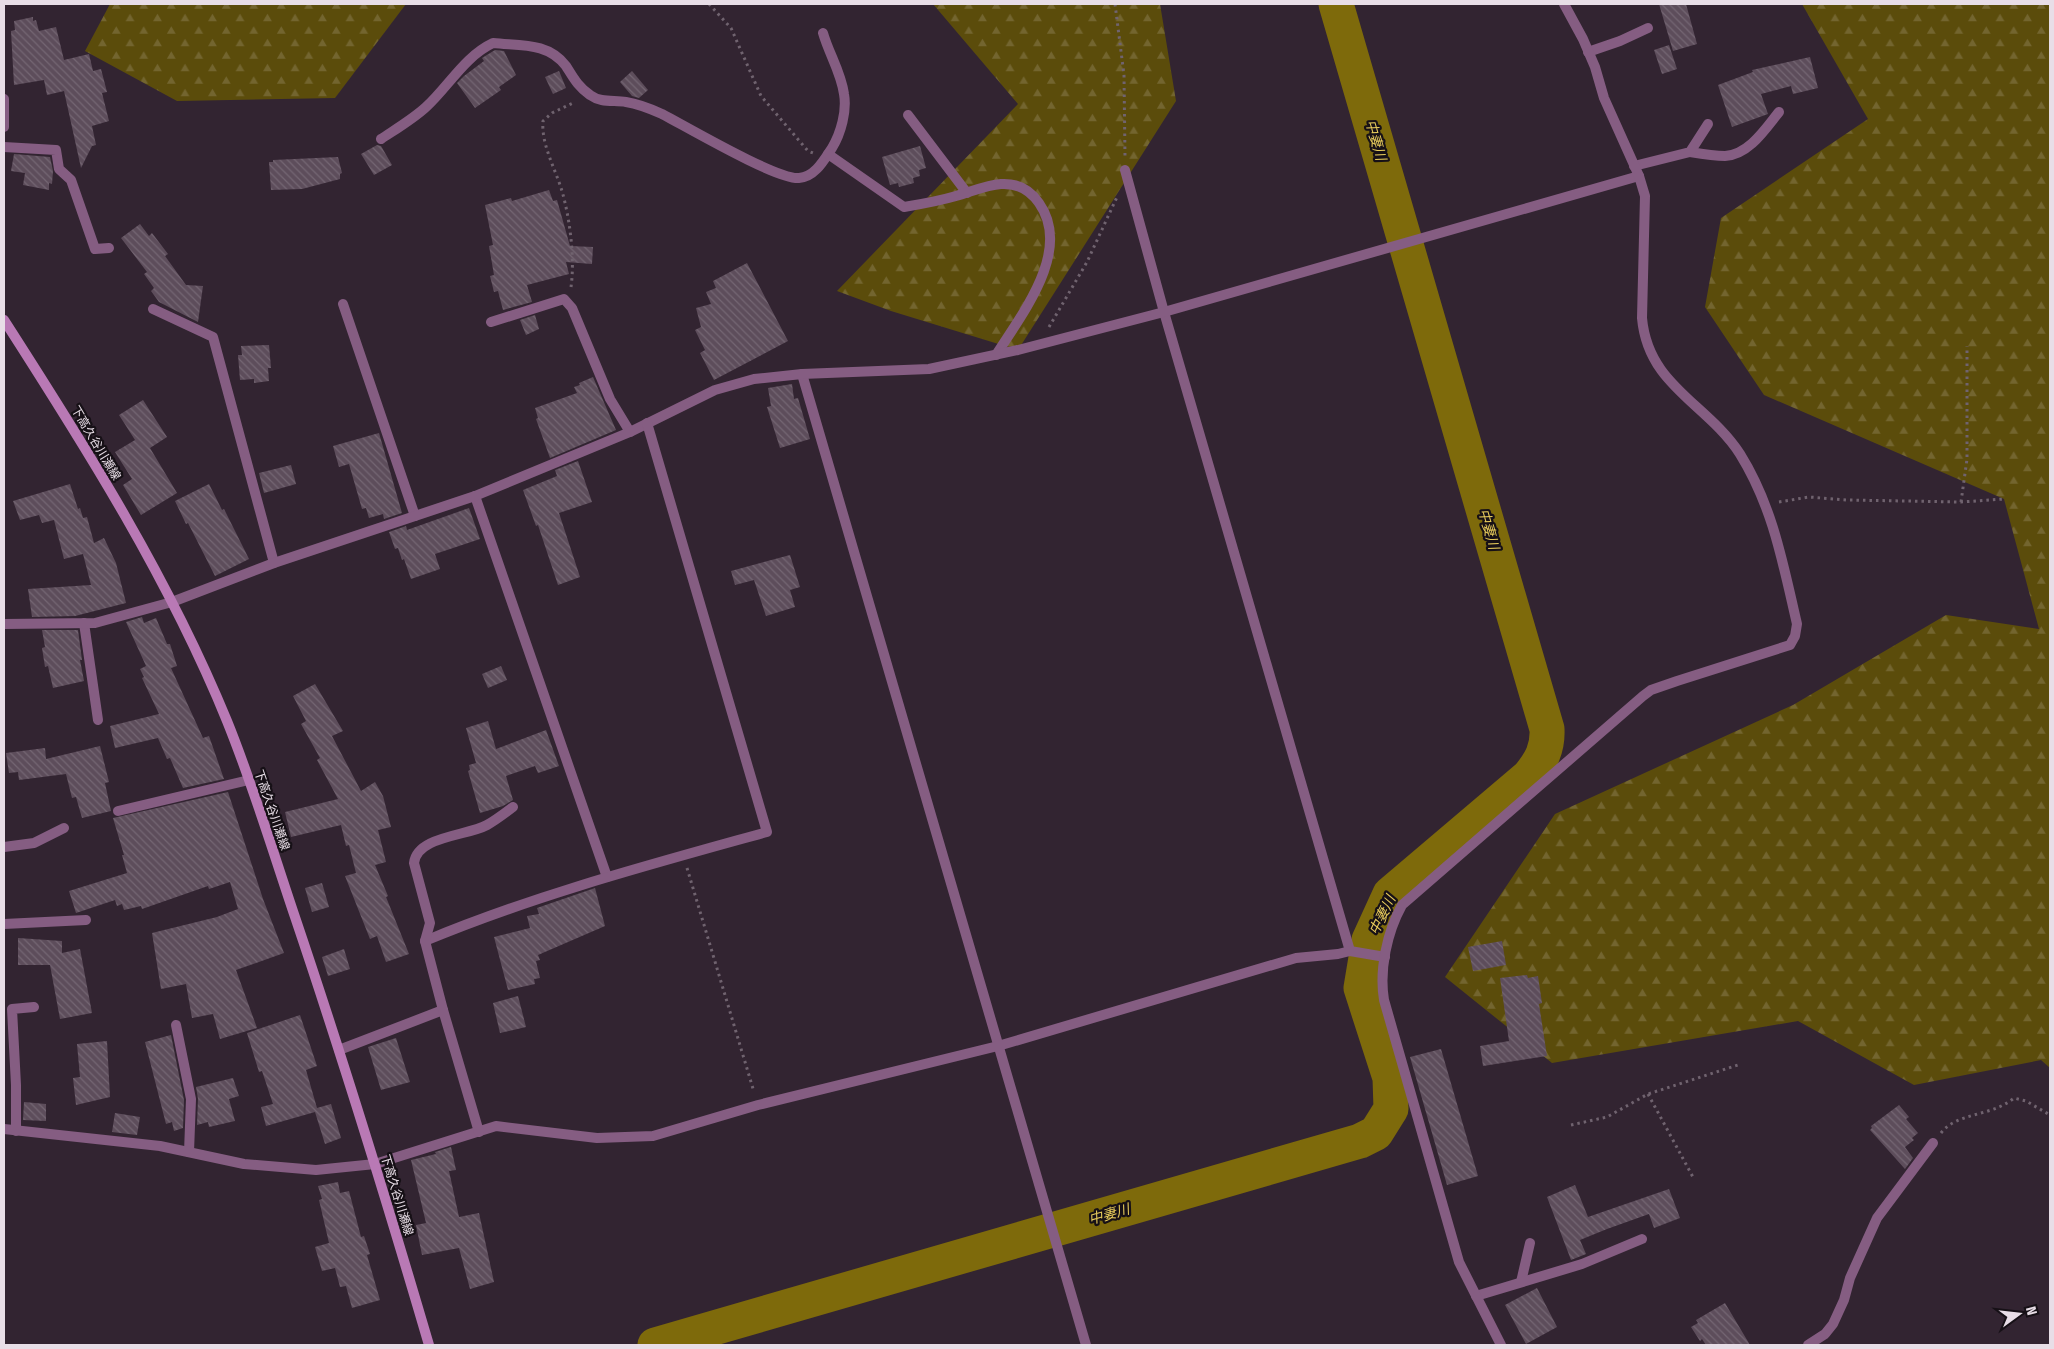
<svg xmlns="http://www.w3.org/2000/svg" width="2054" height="1349" font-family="'Fira Sans Condensed','Noto Sans JP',sans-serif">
<defs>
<pattern id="forest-firs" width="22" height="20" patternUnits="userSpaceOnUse" patternTransform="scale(1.25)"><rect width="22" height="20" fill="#5b4c0b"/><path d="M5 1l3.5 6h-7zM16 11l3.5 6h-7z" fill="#73652f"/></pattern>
<pattern id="building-back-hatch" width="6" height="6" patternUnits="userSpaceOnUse" patternTransform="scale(1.25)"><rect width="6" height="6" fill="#5d4d5b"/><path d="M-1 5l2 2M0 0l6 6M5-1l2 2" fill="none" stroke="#746673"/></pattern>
</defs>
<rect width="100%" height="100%" fill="#322431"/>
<g fill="url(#forest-firs)">
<path d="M110,4H406L335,98L177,101L85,51Z"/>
<path d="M933,4H1160L1176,101L1018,350L891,311L837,291L1018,104Z"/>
<path d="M1802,4H2050V1068L2041,1060L1914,1085L1798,1021L1552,1063L1445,977L1555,814L1793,705L1946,615L2039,629L2004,499L1764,395L1705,307L1721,218L1868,119Z"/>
</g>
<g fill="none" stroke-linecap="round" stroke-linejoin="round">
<path stroke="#7e6a0b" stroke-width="35" d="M655,1345L1360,1141L1376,1133L1391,1109L1390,1078L1361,988L1369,940L1390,894L1529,776C1541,761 1548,749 1547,729L1336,4"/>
</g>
<g fill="url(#building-back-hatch)">
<path d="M1659,4H1686L1697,44L1673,51Z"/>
<path d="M33,17V21L36,20L39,31L56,27L64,60L89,54L93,71L101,69L107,92L102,93L109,121L92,126L96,145L92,146L81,168L64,91L47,95L44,80L14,85L11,31L15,30L14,21Z"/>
<path d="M1669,45L1677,69L1662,74L1654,50Z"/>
<path d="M495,50L504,51L516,75L499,87L501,90L475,108L457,83L464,76L484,61L482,58Z"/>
<path d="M1810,57L1818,88L1793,94L1791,86L1761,94L1768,114L1732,127L1718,85L1753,72L1752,70Z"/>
<path d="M559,71L566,88L553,94L545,77Z"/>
<path d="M632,71L648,90L639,98L632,96L620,82Z"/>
<path d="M377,145L381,146L392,165L374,175L361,154Z"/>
<path d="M920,146L926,168L919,170L920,176L913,178L914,183L899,187L898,183L890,185L882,157Z"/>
<path d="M14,154L50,157L53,171L52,184L49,183V190L23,185L25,173L11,171Z"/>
<path d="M338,157L342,173L340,174V179L302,189L271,190L269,162H273V160Z"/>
<path d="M549,190L553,201L557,200L570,246L593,247L592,264L566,262L569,274L527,285L532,302L503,310L498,291L494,292L490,276L494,275L489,246L493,245L485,205L511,198L512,201Z"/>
<path d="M140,224L149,236L152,233L168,254L165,256L186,285L203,286L198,322L159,302L151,291L154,288L144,274L147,272L121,238Z"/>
<path d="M747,263L788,341L714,380L700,353L705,350L695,330L701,327L696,308L711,304L706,292L716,288L713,281Z"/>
<path d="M535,315L539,329L526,335L520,320Z"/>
<path d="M269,345L271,368H268L269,381L254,383V379L240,380L238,355H242L241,346Z"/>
<path d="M593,377L616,430L550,458L536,419L538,418L535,408L577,393L574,387L580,385L579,383Z"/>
<path d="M792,384L794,399L798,398L810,439L780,448L767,407L771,406L768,388Z"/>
<path d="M143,400L167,437L150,448L177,493L141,515L123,485L132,479L115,452L135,440L119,415Z"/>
<path d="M379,433L402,513L384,519L383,514L369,518L366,508L362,509L349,464L339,467L333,446Z"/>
<path d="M578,461L592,502L559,513L580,577L558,585L538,525L536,526L523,490L557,476L555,470Z"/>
<path d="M291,465L296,484L264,493L259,473Z"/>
<path d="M70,484L78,509L80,508L83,518L87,517L94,543L104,538L116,563L126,603L75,616L32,617L28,589L91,585L83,554L64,559L54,520L42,523L39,515L20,520L13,501Z"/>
<path d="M209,484L222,510L224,509L249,559L215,576L188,523L186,524L175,501Z"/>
<path d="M469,508L480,539L435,554L440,569L411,579L404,559L402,560L398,548L395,549L389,532L406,526L407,530Z"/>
<path d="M790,555L800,587L790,590L795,607L766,616L754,580L735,585L731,571Z"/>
<path d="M142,617L144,623L156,618L167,644H170L177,666L171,668L203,738L209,736L224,779L183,788L170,758L167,759L158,738L115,748L110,726L159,714L142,678L144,677L140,669L146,666L126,622Z"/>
<path d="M42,630H78L82,660H80L84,681L53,688L48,666L45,667L42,648L45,647Z"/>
<path d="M501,666L507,680L488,688L482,674Z"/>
<path d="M315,684L343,731L332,736L361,791L375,782L383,796L391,827L378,830L386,862L375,865L388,896L386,897L409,954L386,962L377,936L370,939L345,876L356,873L349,845L346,846L341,825L291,837L285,812L338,799L317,760L320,758L301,724L306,721L293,696Z"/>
<path d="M488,721L496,749L546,730L559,766L538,773L535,766L506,776L513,800L503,806L480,813L468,771L470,770L469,765L476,763L466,728Z"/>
<path d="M100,746L109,782L105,783L111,811L82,818L76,797L72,798L66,774L19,780L18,772L9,773L6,753L45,748L46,759Z"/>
<path d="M228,792L263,899L284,953L236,970L257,1028L220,1039L213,1014L192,1018L186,984L161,989L152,933L217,917L238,909L230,882L209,889L208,886L142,909L141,906L124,910L122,904L117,906L115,900L76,913L69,891L127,873L122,855H124L113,818Z"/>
<path d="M322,883L329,907L312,912L305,888Z"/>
<path d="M595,888L605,926L538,955L540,960L536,961L540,978L534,979L535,984L508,990L494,937L530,928L527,916L539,914L537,908Z"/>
<path d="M18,938L62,941V953L80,949L92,1013L60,1019L50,965H18Z"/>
<path d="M1502,941L1506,965L1473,971L1468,947Z"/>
<path d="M344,949L350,969L328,976L322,957Z"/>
<path d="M1527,975L1528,978L1538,976L1542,1003L1539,1004L1547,1056L1483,1066L1480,1046L1509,1041L1500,978Z"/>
<path d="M518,996L526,1027L500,1033L493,1003Z"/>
<path d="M300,1015L317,1066L306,1070L317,1108L331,1104L341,1138L325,1144L315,1112L266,1126L261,1107L273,1104L262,1071L259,1072L247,1033Z"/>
<path d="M171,1035L184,1100L183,1128L174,1131L172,1122L166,1124L145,1042Z"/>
<path d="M396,1038L410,1082L381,1090L368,1047Z"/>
<path d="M107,1041L110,1097L76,1105L73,1078L80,1077L77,1044Z"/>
<path d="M1441,1049L1478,1176L1447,1185L1410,1057Z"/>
<path d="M233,1078L239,1096L229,1099L235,1121L209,1127L208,1122L197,1125L198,1099L196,1087Z"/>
<path d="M24,1102L46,1104V1121L23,1120Z"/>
<path d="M1899,1105L1909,1117L1906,1119L1918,1133L1912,1138L1914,1140L1905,1147L1913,1158L1905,1169L1870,1130L1872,1128L1871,1126Z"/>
<path d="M115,1113L140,1117L137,1135L112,1132Z"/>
<path d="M451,1147L456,1170L449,1171L459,1217L479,1213L494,1282L470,1289L459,1248L422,1255L416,1225L426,1223L411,1160L436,1154L435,1152Z"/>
<path d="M338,1182L340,1193L349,1191L361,1237L364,1236L370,1254L367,1255L380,1300L352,1308L346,1286L340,1287L335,1268L322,1271L315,1247L329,1243L319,1200L322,1199L318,1186Z"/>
<path d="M1575,1185L1588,1217L1669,1189L1680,1218L1654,1228L1649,1214L1607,1229L1580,1240L1586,1254L1571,1260L1547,1197Z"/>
<path d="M1537,1288L1557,1327L1526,1344L1505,1305Z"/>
<path d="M1725,1303L1750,1345H1706L1702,1339L1700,1341L1691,1327L1698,1323L1696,1320Z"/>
</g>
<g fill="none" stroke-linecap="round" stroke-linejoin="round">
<g stroke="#70636f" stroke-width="3" stroke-dasharray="2.5 4" stroke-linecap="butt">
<path d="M709,4L731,28L761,96L808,151L813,153"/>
<path d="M1115,4L1124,75L1125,157"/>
<path d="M571,287C575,259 570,219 562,191C555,168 541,144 543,121L552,113L575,102"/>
<path d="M1049,327L1087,262L1117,197"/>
<path d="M1779,502L1809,497L1847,500L1961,502L2004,499"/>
<path d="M1961,502L1967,459V346"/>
<path d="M687,868L754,1092"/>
<path d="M1648,1094L1694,1179"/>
<path d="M1571,1125L1607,1117L1648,1094L1741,1064"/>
<path d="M1941,1133C1957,1112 1991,1117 2014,1098L2026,1101L2050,1115"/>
</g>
<g stroke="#855d82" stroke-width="10">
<path d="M1588,52L1620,41L1648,28"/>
<path d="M4,99V127"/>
<path d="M908,115L967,193"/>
<path d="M381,139C396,129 413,119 426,107C448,87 465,56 493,43C520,46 548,42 566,66C573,77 578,87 590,95C601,103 613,100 626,102C639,104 651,109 662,114C687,127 777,180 799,178C815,177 824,160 832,148C841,133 847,111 844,94C841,72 829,54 823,33"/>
<path d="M4,147L56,150L59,169L71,180L95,249L109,248"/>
<path d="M1690,152C1702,154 1714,156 1725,156C1749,155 1766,128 1779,112"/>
<path d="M828,154L904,207C922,204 939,201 956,196C971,192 986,185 1001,184C1017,183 1030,190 1039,203C1073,251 1021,315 996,355"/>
<path d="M1634,166L1690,152L1708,124"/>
<path d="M1125,170L1164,312L1350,951"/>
<path d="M343,304L415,516"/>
<path d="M153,309L213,337L274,563"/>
<path d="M491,322L564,299L572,308L610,399L630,432"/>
<path d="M802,374L1086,1345"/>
<path d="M475,496L607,877"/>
<path d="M84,623L98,720"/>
<path d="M4,624L95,623L172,602L274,563L475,496L630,432L715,390L754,379L802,374L929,369L1018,350L1164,312L1639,176"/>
<path d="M118,811L249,780"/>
<path d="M4,847L34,843L64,828"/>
<path d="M4,924L86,920"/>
<path d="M425,941C535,895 652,864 767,832L647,423"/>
<path d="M176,1025L191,1099L189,1152"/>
<path d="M339,1050L443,1010"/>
<path d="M4,1129L160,1146L244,1164L316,1170L375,1164L496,1126L597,1138L653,1136L758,1105L998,1046L1296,958L1338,954L1350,951L1385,957"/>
<path d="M16,1131V1085L12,1009L34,1007"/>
<path d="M479,1132L443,1010L425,941L430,923L414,863C417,836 467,836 487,825C496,820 505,813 513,807"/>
<path d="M1521,1282L1530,1243"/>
<path d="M1476,1296L1582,1264L1642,1239"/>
<path d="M1501,1345L1459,1262L1384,1000C1379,970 1387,932 1402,905L1643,696L1651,690L1677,681L1790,645L1795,636L1797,624C1783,564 1773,507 1740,454C1707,403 1648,386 1642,318L1645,196L1639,176L1604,98L1595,67L1583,39L1564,4"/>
<path d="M1808,1345L1825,1334L1833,1324L1844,1300L1850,1278L1877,1218L1933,1143"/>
</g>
<path stroke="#b979b5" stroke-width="10" d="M4,320C87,449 169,579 227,721C253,785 273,852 295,917C343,1059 387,1202 429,1345"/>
</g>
<g text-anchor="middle" stroke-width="4.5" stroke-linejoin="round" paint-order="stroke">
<g font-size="12" fill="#e8dee7" stroke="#161016">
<text transform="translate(96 443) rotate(59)" y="4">下高久谷川瀬線</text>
<text transform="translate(272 810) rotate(71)" y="4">下高久谷川瀬線</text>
<text transform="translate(397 1195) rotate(73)" y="4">下高久谷川瀬線</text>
</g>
<g font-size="14" font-style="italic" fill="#e8cc5c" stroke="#161016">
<text transform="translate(1376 140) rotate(74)" y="5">中妻川</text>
<text transform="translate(1489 529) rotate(74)" y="5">中妻川</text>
<text transform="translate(1382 915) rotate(-64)" y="5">中妻川</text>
<text transform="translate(1109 1214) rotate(-16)" y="5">中妻川</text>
</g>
</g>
<rect width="2054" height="1349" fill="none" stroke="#e8dee7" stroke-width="10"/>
<g transform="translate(2019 1314) rotate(75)" stroke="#161016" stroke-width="4" paint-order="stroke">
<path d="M0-4L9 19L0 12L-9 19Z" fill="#e8dee7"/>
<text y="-8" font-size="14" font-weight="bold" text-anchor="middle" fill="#e8dee7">N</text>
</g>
</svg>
